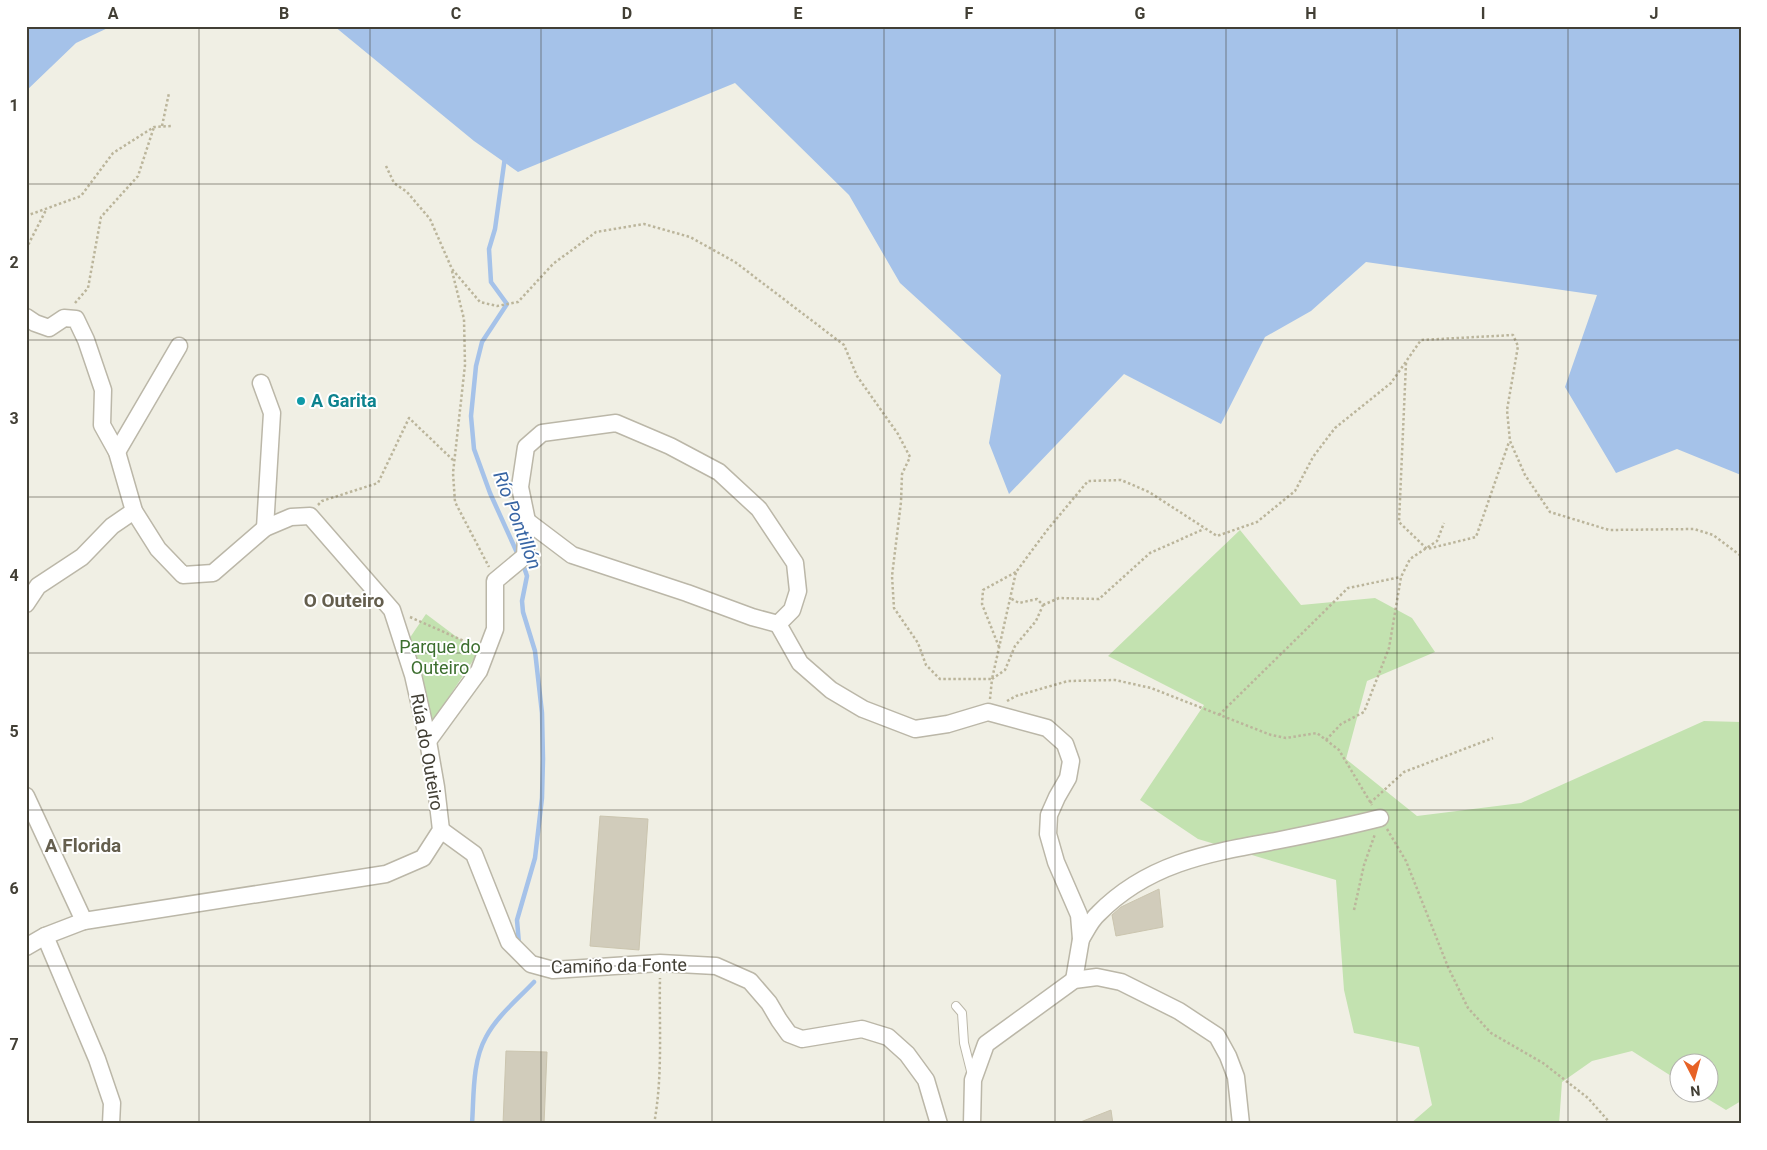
<svg xmlns="http://www.w3.org/2000/svg" width="1767" height="1150" font-family="Roboto,sans-serif">
<rect width="100%" height="100%" fill="#f0efe4"/>
<g fill="#c3e2b0">
<path d="M1240,530L1301,605L1375,598L1412,618L1435,652L1367,681L1346,759L1417,816L1521,803L1704,721L1741,722V1101L1726,1110L1698,1093L1710,1092V1062H1680L1679,1081L1632,1051L1592,1061L1562,1082L1559,1124H1410L1432,1105L1419,1047L1354,1033L1344,990L1336,880L1198,839L1140,800L1204,705L1108,656Z"/>
<path d="M426,614L478,653L431,724L407,642Z"/>
</g>
<g fill="#a5c2e9">
<path d="M26,26H112L76,43L26,91Z"/>
<path d="M334,26H1741V475L1677,449L1616,473L1565,387L1597,295L1366,262L1311,311L1265,337L1221,424L1124,374L1009,494L989,443L1001,375L900,283L849,195L735,83L518,172L474,141Z"/>
</g>
<g fill="none" stroke-linecap="round" stroke-linejoin="round">
<g stroke="#a5c2e9" stroke-width="4.5">
<path d="M505,157L495,229L489,249L491,282L507,304L482,342L476,366L471,416L474,449L490,493L519,557"/>
<path d="M519,944L517,920L535,858L542,798L543,759L542,713L535,651L523,612L522,601L527,576L523,564"/>
<path d="M472,1124C474,1096 472,1062 486,1037C497,1016 518,999 534,982"/>
</g>
</g>
<g fill="#d1ccbb" stroke="#cbc5af">
<path d="M600,816L648,819L639,950L590,946Z"/>
<path d="M1159,889L1163,927L1116,936L1112,915L1121,907Z"/>
<path d="M506,1051L547,1052L544,1124H503Z"/>
<path d="M1111,1110L1113,1124H1078V1123Z"/>
</g>
<g fill="none" stroke-linecap="round" stroke-linejoin="round">
<g stroke="#bbb7a8" stroke-width="10">
<path id="service" d="M956,1006L962,1013L964,1043L972,1075"/>
</g>
<g stroke="#bbb7a8" stroke-width="19">
<g id="minor">
<path d="M26,317L35,323L49,328L64,318L76,319L86,340L103,390L102,425L117,452L134,511L158,549L183,575L213,573L265,528L291,517L310,516L392,610L413,675L428,741L436,787L441,830L423,858L386,874L84,921"/>
<path d="M261,383L272,413L265,528"/>
<path d="M117,452L179,346"/>
<path d="M527,521L572,555L687,593L752,617L778,624"/>
<path d="M26,604L38,586L82,557L112,526L134,511"/>
<path d="M778,624L800,663L831,690L863,709L915,729L948,724L988,712L1047,728L1065,744L1071,761L1068,778L1057,797L1049,815L1048,834L1056,862L1079,915L1081,939L1074,980"/>
<path d="M428,741L479,671L495,629V581L525,556L527,521L520,487L526,447L542,433L616,423L670,446L719,472L759,509L795,563L798,591L792,610L778,624"/>
<path d="M26,796L84,921L45,936L26,947"/>
<path d="M441,830L474,854L509,942L531,964L553,970L660,963L716,966L750,981L769,1003L779,1020L789,1034L802,1039L862,1029L888,1037L907,1054L926,1080L939,1124"/>
<path d="M45,936L97,1059L112,1103L111,1124"/>
<path d="M1081,939C1086,931 1091,920 1098,914C1148,863 1209,853 1275,841C1310,834 1345,827 1380,818"/>
<path d="M972,1124L973,1080L986,1044L1074,980L1097,977L1121,982L1179,1011L1217,1036L1228,1056L1236,1077L1241,1124"/>
</g>
</g>
<g stroke="#bbb59b" stroke-width="2.5" stroke-dasharray="2.5 2.5" stroke-linecap="butt">
<path d="M162,126L169,93"/>
<path d="M386,166L394,183L407,192L430,219L452,269L480,302L497,306L518,302L553,264L596,232L644,224L690,237L735,262L844,345L857,376L898,434L910,457L902,474L901,502L892,576L894,608L918,643L926,665L940,679H992L1016,572L1048,529L1088,481L1121,480L1149,492L1217,536L1257,522L1295,491L1313,457L1335,428L1391,383L1421,340L1513,335L1518,346L1507,410L1510,441L1525,475L1550,512L1609,530L1694,529L1713,535L1741,556"/>
<path d="M26,216L81,196L113,153L154,127L172,126"/>
<path d="M26,249L46,210"/>
<path d="M452,271L464,319L465,365L453,473L455,502L489,567"/>
<path d="M75,303L88,288L101,217L138,176L154,127"/>
<path d="M1406,363L1399,522L1427,549L1476,537L1509,442"/>
<path d="M318,505L322,501L378,483L409,418L454,461"/>
<path d="M1043,605L1059,598L1099,599L1150,553L1204,529"/>
<path d="M410,617L473,645"/>
<path d="M999,647L982,604L983,590L1016,572"/>
<path d="M990,699L992,679L1005,670L1015,646L1036,621L1043,605L1037,599L1019,603L1010,598"/>
<path d="M1007,701L1016,696L1068,681L1115,680L1151,688L1271,735L1286,738L1317,733L1339,750L1372,805"/>
<path d="M1219,715L1348,588L1401,577"/>
<path d="M1326,740L1341,724L1364,712L1389,648L1401,577L1410,559L1437,541L1444,523"/>
<path d="M1370,803L1404,772L1493,738"/>
<path d="M1387,829L1406,861L1448,967L1468,1008L1491,1033L1543,1063L1588,1098L1611,1124"/>
<path d="M1354,910L1364,865L1375,834"/>
<path d="M654,1124C663,1076 659,1026 660,978"/>
</g>
<use href="#service" stroke="#fff" stroke-width="8"/>
<use href="#minor" stroke="#fff" stroke-width="16"/>
</g>
<path fill="none" stroke="#423f35" stroke-width="1" stroke-opacity="0.55" d="M199,26V1124M370,26V1124M541,26V1124M712,26V1124M884,26V1124M1055,26V1124M1226,26V1124M1397,26V1124M1568,26V1124M26,184H1741M26,340H1741M26,497H1741M26,653H1741M26,810H1741M26,966H1741"/>
<circle fill="#0f9aa8" stroke="#fff" stroke-width="2" cx="301" cy="401" r="5"/>
<g text-anchor="middle" stroke-width="4" stroke-linejoin="round" paint-order="stroke">
<g font-size="18" font-weight="bold" fill="#0d838f" stroke="#fff" text-anchor="start">
<text x="311" y="407">A Garita</text>
</g>
<g font-size="18" fill="#3c6e2e" stroke="#fff">
<text x="440" y="653">Parque do<tspan x="440" dy="21">Outeiro</tspan></text>
</g>
<g font-size="18" fill="#423f35" stroke="#fff">
<text transform="translate(427 752) rotate(80)" y="6">Rúa do Outeiro</text>
<text transform="translate(619 966) rotate(-1)" y="6">Camiño da Fonte</text>
</g>
<g font-size="19" font-style="italic" fill="#3865a4" stroke="#fff">
<text transform="translate(518 520) rotate(69)" y="7">Río Pontillón</text>
</g>
<g font-size="19" font-weight="bold" fill="#645e4d" stroke="#fff">
<text x="344" y="607">O Outeiro</text>
<text x="83" y="852">A Florida</text>
</g>
</g>
<rect width="1767" height="1150" fill="none" stroke="#ffffff" stroke-width="55"/>
<g transform="translate(1694 1078) rotate(174)"><circle r="24" fill="#ffffff" stroke="#b3b2ae"/>
<path d="M0-4L9 19L0 12L-9 19Z" fill="#e76225"/>
<text y="-8" font-size="14" font-weight="bold" text-anchor="middle" fill="#423f35">N</text>
</g>
<rect x="28" y="28" width="1712" height="1094" fill="none" stroke="#423f35" stroke-width="2"/>
<g font-size="16" text-anchor="middle" font-weight="bold" fill="#423f35">
<text x="113" y="19">A</text>
<text x="284" y="19">B</text>
<text x="456" y="19">C</text>
<text x="627" y="19">D</text>
<text x="798" y="19">E</text>
<text x="969" y="19">F</text>
<text x="1140" y="19">G</text>
<text x="1311" y="19">H</text>
<text x="1483" y="19">I</text>
<text x="1654" y="19">J</text>
<text x="14" y="111">1</text>
<text x="14" y="268">2</text>
<text x="14" y="424">3</text>
<text x="14" y="581">4</text>
<text x="14" y="737">5</text>
<text x="14" y="894">6</text>
<text x="14" y="1050">7</text>
</g>
</svg>
